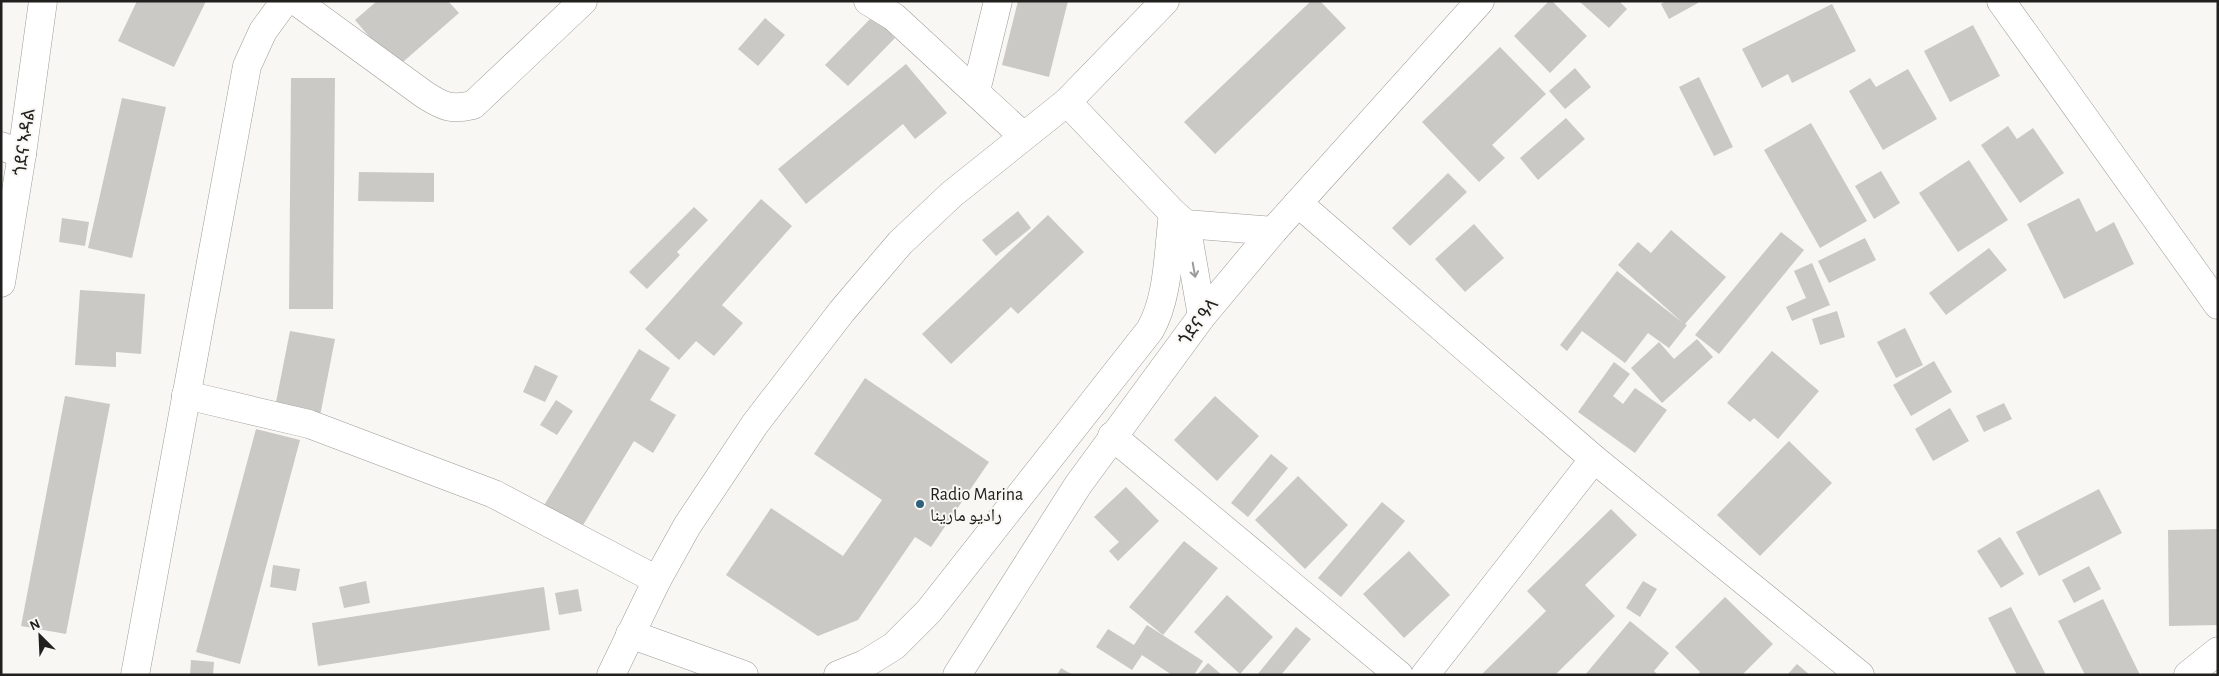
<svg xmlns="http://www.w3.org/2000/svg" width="2219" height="676" font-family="'Alegreya Sans','Noto Naskh Arabic','Noto Sans Ethiopic',sans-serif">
<rect width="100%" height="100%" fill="#f9f7f3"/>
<g fill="#cbc9c6">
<path d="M137,1H206L174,67L118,41Z"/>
<path d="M377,1H448L459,13L396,68L355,20Z"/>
<path d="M1018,1H1068L1049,77L1002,65Z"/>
<path d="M1311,1H1320L1346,28L1215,154L1184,122Z"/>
<path d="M1549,1H1552L1587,36L1550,73L1514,36Z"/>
<path d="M1579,1H1619L1627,9L1609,28Z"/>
<path d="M1666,1H1697L1698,3L1669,19L1661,4Z"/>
<path d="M1832,4L1856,51L1792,83L1788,74L1762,88L1742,49Z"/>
<path d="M873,16L895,38L848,86L825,65Z"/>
<path d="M765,18L785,35L758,66L738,49Z"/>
<path d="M1973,25L2000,76L1950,102L1924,51Z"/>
<path d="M1500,47L1546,94L1492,145L1505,158L1479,182L1422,122Z"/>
<path d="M906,64L947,113L915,139L903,124L806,204L778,169Z"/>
<path d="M1575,68L1591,87L1565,109L1549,91Z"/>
<path d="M1908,69L1937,119L1883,150L1849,91L1870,78L1876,87Z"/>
<path d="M1699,77L1733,147L1714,156L1679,87Z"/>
<path d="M291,78H335L333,309H289Z"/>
<path d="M122,98L166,107L132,258L88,248Z"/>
<path d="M1566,118L1585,139L1538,180L1520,158Z"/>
<path d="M1811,123L1867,221L1820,248L1764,150Z"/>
<path d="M2008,126L2017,139L2033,128L2064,173L2020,203L1981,145Z"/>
<path d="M1969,160L2008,220L1958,252L1919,193Z"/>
<path d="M1881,171L1900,203L1874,219L1855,186Z"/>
<path d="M359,172L434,173V202L358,201Z"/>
<path d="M1448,173L1467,192L1410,246L1392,228Z"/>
<path d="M2079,198L2096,232L2114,222L2134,264L2064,299L2027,224Z"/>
<path d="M761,199L792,226L722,305L743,323L714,356L696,341L679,360L645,329Z"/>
<path d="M694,207L708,220L677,252L680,255L647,289L629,272Z"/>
<path d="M1018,211L1031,228L996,256L982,240Z"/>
<path d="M1048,215L1084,252L1018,314L1011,307L951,364L922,334Z"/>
<path d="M62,218L89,222L85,246L59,242Z"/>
<path d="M1474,224L1504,258L1465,292L1435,259Z"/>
<path d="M1671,230L1726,277L1685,324L1687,325L1669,348L1648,333L1625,363L1582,331L1567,351L1560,345L1617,271L1683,323L1618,265L1638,242L1651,253Z"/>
<path d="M1781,232L1804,250L1719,354L1695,335Z"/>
<path d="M1865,238L1876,260L1829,283L1818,261Z"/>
<path d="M1989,248L2007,270L1946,315L1929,293Z"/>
<path d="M1812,263L1830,305L1792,321L1786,307L1806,298L1794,271Z"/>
<path d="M80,290L145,294L141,354L116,352V367L75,365Z"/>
<path d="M1837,311L1845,337L1820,345L1812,319Z"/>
<path d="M1905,328L1923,365L1896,378L1877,342Z"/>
<path d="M290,331L335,339L320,416L275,407Z"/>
<path d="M1697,339L1713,357L1662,403L1631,368L1659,342L1674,359Z"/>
<path d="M639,349L670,368L650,400L676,415L653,453L634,441L580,530L543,507Z"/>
<path d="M1772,351L1819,391L1778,439L1754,418L1750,422L1727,403Z"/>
<path d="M1934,361L1952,392L1911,416L1893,385Z"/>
<path d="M1614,362L1630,374L1613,396L1623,404L1635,388L1667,410L1635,453L1578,412Z"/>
<path d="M535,365L558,376L545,402L523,392Z"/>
<path d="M865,378L989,462L931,547L915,537L858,620L818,636L726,575L771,508L843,556L882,500L814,454Z"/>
<path d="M65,396L110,404L66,634L21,626Z"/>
<path d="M1215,396L1259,436L1217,481L1174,440Z"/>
<path d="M556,400L573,411L557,435L540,425Z"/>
<path d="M2004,403L2012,419L1984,432L1976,416Z"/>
<path d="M1950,408L1969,441L1933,461L1915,429Z"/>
<path d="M256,429L300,440L240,664L196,652Z"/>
<path d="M1789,441L1832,483L1760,556L1717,515Z"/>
<path d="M1271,454L1288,468L1248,517L1231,503Z"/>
<path d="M1298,476L1348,525L1305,569L1255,520Z"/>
<path d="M1126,487L1159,521L1118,561L1109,551L1119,542L1094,517Z"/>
<path d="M2099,489L2122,533L2039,576L2016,532Z"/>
<path d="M1382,502L1405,521L1341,597L1318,578Z"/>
<path d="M1611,509L1637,535L1585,585L1615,616L1555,675H1481L1546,611L1527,591Z"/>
<path d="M2218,529V625L2169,626L2168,530Z"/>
<path d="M2000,537L2024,574L2001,588L1977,551Z"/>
<path d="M1184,541L1218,568L1163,635L1129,607Z"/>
<path d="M1409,551L1450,595L1404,638L1363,594Z"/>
<path d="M273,565L300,569L296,591L270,587Z"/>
<path d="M2089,566L2101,589L2074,603L2062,580Z"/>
<path d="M366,581L370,603L344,608L339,587Z"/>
<path d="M1643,581L1657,589L1640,617L1626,608Z"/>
<path d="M544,587L550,630L318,666L312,623Z"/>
<path d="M578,589L582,611L559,615L555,593Z"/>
<path d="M1227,595L1273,637L1240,674L1194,632Z"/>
<path d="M1725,597L1773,644L1742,675H1698L1700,672L1675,647Z"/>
<path d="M2103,599L2140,675H2085L2058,621Z"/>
<path d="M2011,607L2046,675H2017L1988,618Z"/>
<path d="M1630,621L1669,653L1654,671L1658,675H1585Z"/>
<path d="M1147,625L1203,661L1194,675H1172L1142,655L1132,670L1096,647L1108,629L1134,645Z"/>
<path d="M1296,627L1311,639L1281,675H1257Z"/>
<path d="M191,660L214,662L213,675H190Z"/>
<path d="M1208,663L1222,675H1197Z"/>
<path d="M1797,664L1810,675H1787Z"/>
<path d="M1061,668L1073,675H1057Z"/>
</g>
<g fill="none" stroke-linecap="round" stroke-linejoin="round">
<g stroke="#9c9b97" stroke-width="29">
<g id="minor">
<path d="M296,1L425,95C444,107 451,110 473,105L583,1"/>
<path d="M868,1L894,17L1023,136"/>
<path d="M2001,1L2218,305"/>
<path d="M976,91L998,1"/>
<path d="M1067,102L1165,1"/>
<path d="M1,146L22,154"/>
<path d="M1298,203L1594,459L1860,675"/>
<path d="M1186,224L1202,316"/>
<path d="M186,395L309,424L494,494L657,580"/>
<path d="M1112,436L1399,675"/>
<path d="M630,634L744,675"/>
<path d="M135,675L247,66L263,31L285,1"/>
<path d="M611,675L657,580L687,526L755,424L842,311L900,243L952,194L1067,102L1173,213L1186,224L1273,231"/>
<path d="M838,675L865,664L894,646L929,611L1150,330C1169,297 1168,251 1173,213"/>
<path d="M1425,675L1594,459"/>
<path d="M2188,675L2218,651"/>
</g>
</g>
<g stroke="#9c9b97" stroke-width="29">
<g id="tertiary">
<path d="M1,283L22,154L43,1"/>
<path d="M957,675L1078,485L1202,316L1273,231L1480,1"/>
</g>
</g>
<use href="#minor" stroke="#fff" stroke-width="28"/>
<use href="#tertiary" stroke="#fff" stroke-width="28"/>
</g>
<defs><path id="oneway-shaft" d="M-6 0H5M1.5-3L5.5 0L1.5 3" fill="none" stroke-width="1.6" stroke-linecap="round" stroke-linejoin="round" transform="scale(1.25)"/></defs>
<use stroke="#9b9b9a" href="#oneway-shaft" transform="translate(1194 270) rotate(80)"/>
<circle fill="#2f617e" stroke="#f9f7f3" stroke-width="2" cx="920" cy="504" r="5"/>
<g text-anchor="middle" stroke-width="4" stroke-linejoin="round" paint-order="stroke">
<g font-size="18" fill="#21201f" stroke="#f9f7f3">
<text transform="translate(24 142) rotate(-82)" y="6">ጎደና ኣዳል</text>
<text transform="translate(1198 322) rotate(-53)" y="6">ጎደና ዓላ</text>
</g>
<g font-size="18" fill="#21201f" stroke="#f9f7f3" text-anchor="start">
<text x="930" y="500">Radio Marina<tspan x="930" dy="21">راديو مارينا</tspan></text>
</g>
</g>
<rect width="2219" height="676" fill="none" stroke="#21201f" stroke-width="5"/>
<g transform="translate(40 636) rotate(336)" stroke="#f9f7f3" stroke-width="4" paint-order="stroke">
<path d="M0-4L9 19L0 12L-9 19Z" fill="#21201f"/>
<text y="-8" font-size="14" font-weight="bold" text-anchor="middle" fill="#21201f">N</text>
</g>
</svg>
